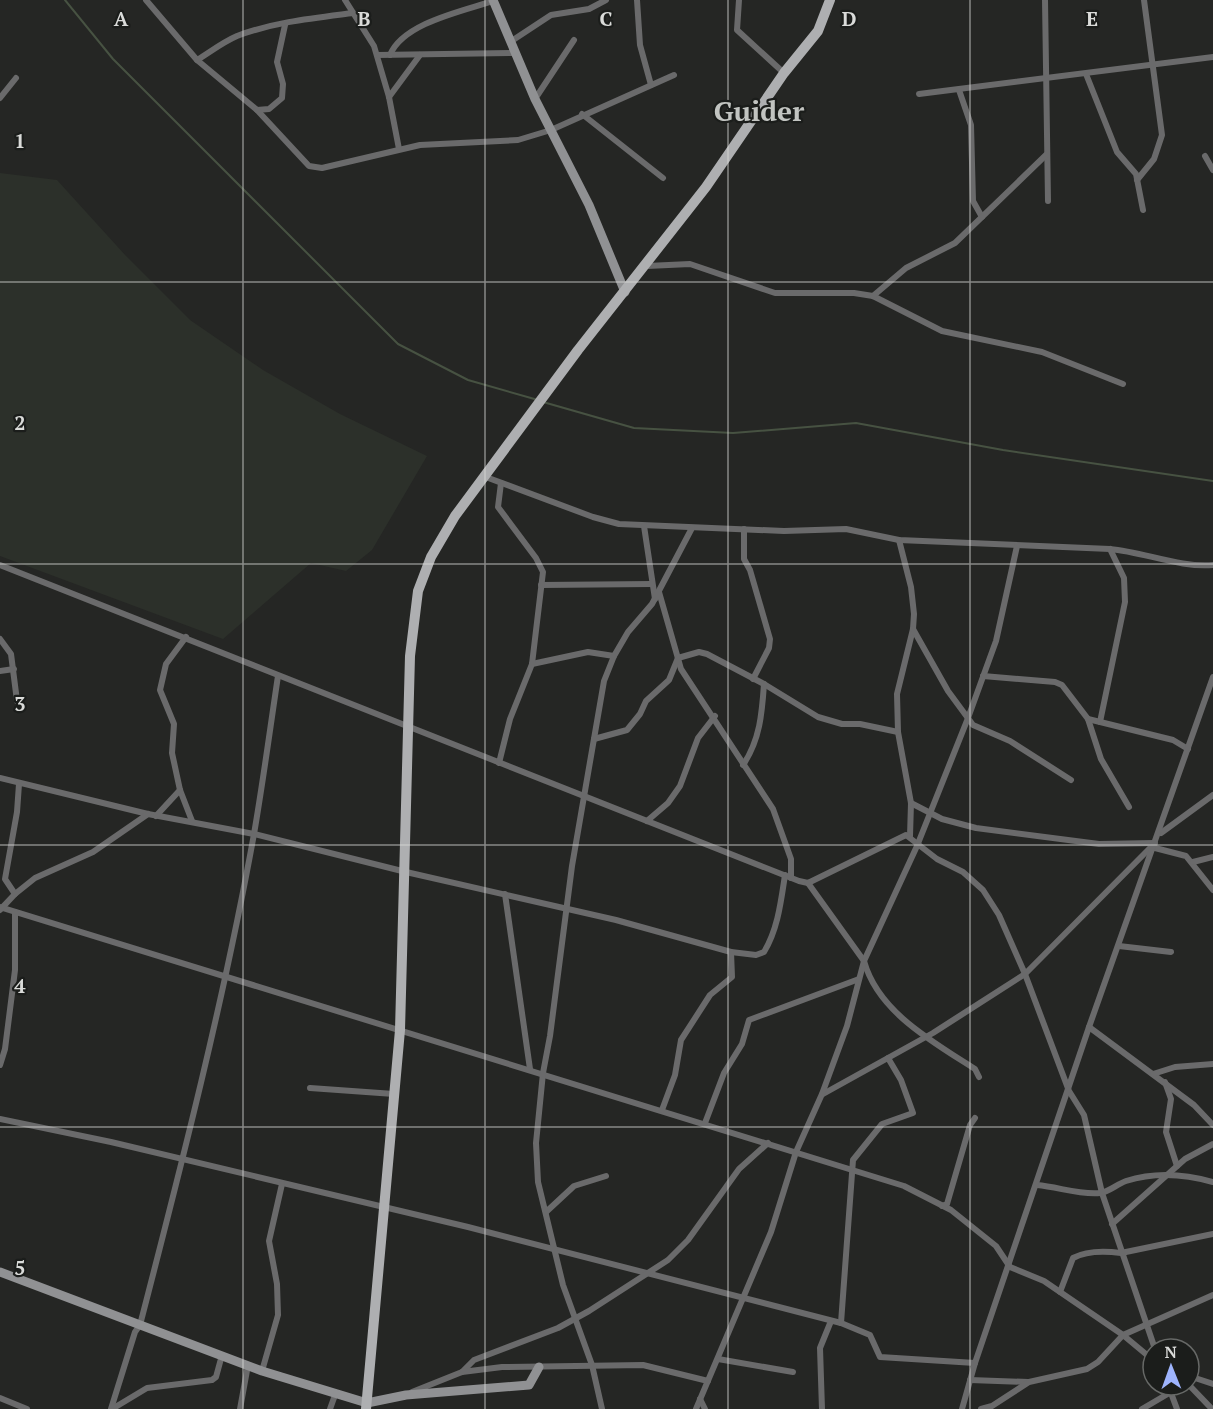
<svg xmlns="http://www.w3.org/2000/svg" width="1213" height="1409" font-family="'PT Serif',serif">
<rect width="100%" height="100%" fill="#252624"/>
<path fill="#2c302a" d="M0,173L57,180L126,256L190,320L263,370L340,414L427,456L372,550L346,571L311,563L223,639L0,556Z"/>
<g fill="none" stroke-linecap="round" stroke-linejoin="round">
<g stroke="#475242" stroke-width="2">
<path d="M65,0L113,59L398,344L468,380L538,400"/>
<path d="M543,402L634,428L733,433L856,423L1003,450L1213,481"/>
</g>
<g stroke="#6a6a6b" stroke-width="6">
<path d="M146,0L197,60L257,110L269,109L282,98L283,84L277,62L285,25"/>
<path d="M345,0L374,46L389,97L399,149"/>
<path d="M637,0L640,45L651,85"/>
<path d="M739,0L737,30L784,73"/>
<path d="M1045,0L1048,201"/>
<path d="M510,42L551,15L589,9L606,0"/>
<path d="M377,55L515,53"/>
<path d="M390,55C403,23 463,11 493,1"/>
<path d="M197,60C210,52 223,42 237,36C274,22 314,18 353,13"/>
<path d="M1086,74L1117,152L1136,174L1143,210"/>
<path d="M959,90L971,125L973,201L982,217"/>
<path d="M919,94L1213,57"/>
<path d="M389,97L420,55"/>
<path d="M0,98L16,78"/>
<path d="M535,99L574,40"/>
<path d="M257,110L309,166L322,168L420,145L518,140L551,130L674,75"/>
<path d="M582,114L663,178"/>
<path d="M1205,156L1213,170"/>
<path d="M1137,180L1154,159L1162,135L1144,0"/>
<path d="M647,266L690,264L775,293H854L873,296L942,331L1042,352L1123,384"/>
<path d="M873,296L906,268L955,243L1047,154"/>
<path d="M483,476L593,517L619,524L784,531L846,529L899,540L1110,549C1144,552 1180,568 1213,565"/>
<path d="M644,526L655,599"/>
<path d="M744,529V559L750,570L770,639L769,648L753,679"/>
<path d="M899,540L911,587L914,614L913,629L897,694L898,732L911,803L910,836"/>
<path d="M0,565L799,881L808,883L906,835L937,859L963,872L983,890L999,915L1025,974L1069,1091L1084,1115L1102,1193L1155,1349"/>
<path d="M541,585L652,584"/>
<path d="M659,592L681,669L773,809L791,859V878"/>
<path d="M913,629L948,691L973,725L1010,741L1071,780"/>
<path d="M186,637L166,664L160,690L174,724L172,753L180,790L192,821"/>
<path d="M0,639L11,654L17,701"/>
<path d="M532,664L588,652L614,656"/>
<path d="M0,671L14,669"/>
<path d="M983,676L1055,682L1062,685L1088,719L1173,740L1188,749"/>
<path d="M1088,719L1101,759L1129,807"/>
<path d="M1100,722L1125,602L1124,578L1110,549"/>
<path d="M594,739L627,730L640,714L646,701L669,680L678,658L699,652L707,654L764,684L818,717L842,724H860L898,732"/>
<path d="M499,763L510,719L532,664L543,572L536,558L498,507L501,483"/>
<path d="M743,765C760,740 762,713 764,684"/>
<path d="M0,778L148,814L254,834L406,872L616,920L731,952L756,955L764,952C778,929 781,901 785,875"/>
<path d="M911,803L942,819L976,828L1099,844L1155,843"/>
<path d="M156,816L180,790"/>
<path d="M647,821L668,803L680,786L698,738L715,716"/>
<path d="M1161,833L1213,795"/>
<path d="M1155,848L1186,856L1213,890"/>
<path d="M1193,862L1213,857"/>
<path d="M808,883L864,961C878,1012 933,1042 975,1069L979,1077"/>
<path d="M15,894L5,879L17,812L19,784"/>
<path d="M505,894L530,1069"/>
<path d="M0,907L904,1186L951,1210L996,1246L1010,1267L1044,1281L1123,1335L1153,1360"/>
<path d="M0,910L15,894L35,878L93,852L148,814"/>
<path d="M1119,946L1171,952"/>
<path d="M1089,1027L1194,1105L1213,1125"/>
<path d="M0,1065L5,1049L15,970V912"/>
<path d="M1153,1074L1175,1067L1213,1064"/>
<path d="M1165,1082L1171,1099L1166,1132L1177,1166"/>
<path d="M310,1088L394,1094"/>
<path d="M823,1094L933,1033L1025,974L1154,844"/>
<path d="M662,1110L675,1075L681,1040L710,995L732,977L731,952"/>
<path d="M0,1119L111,1142L468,1227L841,1323L870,1335L880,1357L975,1363"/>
<path d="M705,1123L724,1073L742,1044L749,1020L859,979"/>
<path d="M1037,1185C1059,1187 1079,1195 1100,1193C1109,1192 1117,1184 1126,1181C1154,1172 1185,1174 1213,1182"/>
<path d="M942,1206L947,1204L970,1125L975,1118"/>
<path d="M546,1212L574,1186L606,1176"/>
<path d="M1112,1224L1185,1159L1213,1144"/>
<path d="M1060,1292L1073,1258C1086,1251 1106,1251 1121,1253L1213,1234"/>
<path d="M841,1323L853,1160L882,1124L913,1113L901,1080L888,1058"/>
<path d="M718,1359L793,1372"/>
<path d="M262,1371L278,1315L277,1284L269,1241L282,1184"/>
<path d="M462,1372L474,1360L558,1328L589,1311L668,1260L688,1240L739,1169L768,1143"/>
<path d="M1189,1376L1213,1384"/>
<path d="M970,1380L1028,1382"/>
<path d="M1168,1385L1177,1409"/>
<path d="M1189,1385L1212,1409"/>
<path d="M412,1392L462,1372L502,1367L643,1365L708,1381"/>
<path d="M0,1398L27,1409"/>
<path d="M700,1399L705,1409"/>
<path d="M111,1409L135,1332L140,1325C182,1163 224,999 254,834C263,782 270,729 278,676"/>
<path d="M112,1409L147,1388L212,1380L216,1377L222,1355"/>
<path d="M240,1409L248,1365"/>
<path d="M330,1409L335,1395"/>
<path d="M602,1409L592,1365L563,1285L538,1182L536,1143L543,1073L550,1036L572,866L604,681L614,656L628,632L652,604L692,528"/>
<path d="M696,1409L771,1232L796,1152L822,1094L847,1026L864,961L917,846L968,718L996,641L1017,546"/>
<path d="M822,1409L820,1348L831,1321"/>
<path d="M962,1409L975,1363L1089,1027L1213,677"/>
<path d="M981,1409L992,1406L1029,1382L1087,1369L1098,1362L1123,1335L1213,1295"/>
<path d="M1142,1409L1171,1392"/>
</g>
<g stroke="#909193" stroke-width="9">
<path d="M493,0L535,99L589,205L625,292"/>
<path d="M0,1272L262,1371L367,1403L406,1395L529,1385L539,1367"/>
</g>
<path stroke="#aeafb1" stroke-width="10" d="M366,1409L400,1030L410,656L418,591L431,557L455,516L578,350L706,187L784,73L818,31L830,0"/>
</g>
<path fill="none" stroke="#dadbd9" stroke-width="1.5" stroke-opacity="0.55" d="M243,0V1409M485,0V1409M728,0V1409M970,0V1409M0,282H1213M0,564H1213M0,845H1213M0,1127H1213"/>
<g text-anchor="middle" stroke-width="4.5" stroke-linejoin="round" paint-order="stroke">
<g font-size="28" font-weight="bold" fill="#c2c4c1" stroke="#1b1d1b">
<text x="759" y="121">Guider</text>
</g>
</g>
<g font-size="20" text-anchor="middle" font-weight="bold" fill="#dadbd9" stroke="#1b1d1b" stroke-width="4.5" stroke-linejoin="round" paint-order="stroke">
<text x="121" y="26">A</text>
<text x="364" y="26">B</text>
<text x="606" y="26">C</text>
<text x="849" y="26">D</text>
<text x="1092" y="26">E</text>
<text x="20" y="148">1</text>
<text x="20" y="430">2</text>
<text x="20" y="711">3</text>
<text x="20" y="993">4</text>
<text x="20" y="1275">5</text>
</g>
<g transform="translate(1171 1367) rotate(359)"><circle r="28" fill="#1b1d1b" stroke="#676967" stroke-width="1.5"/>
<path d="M0-4.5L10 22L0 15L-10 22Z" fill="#9eb4fd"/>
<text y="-9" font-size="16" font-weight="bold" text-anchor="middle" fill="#dadbd9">N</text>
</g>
</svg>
